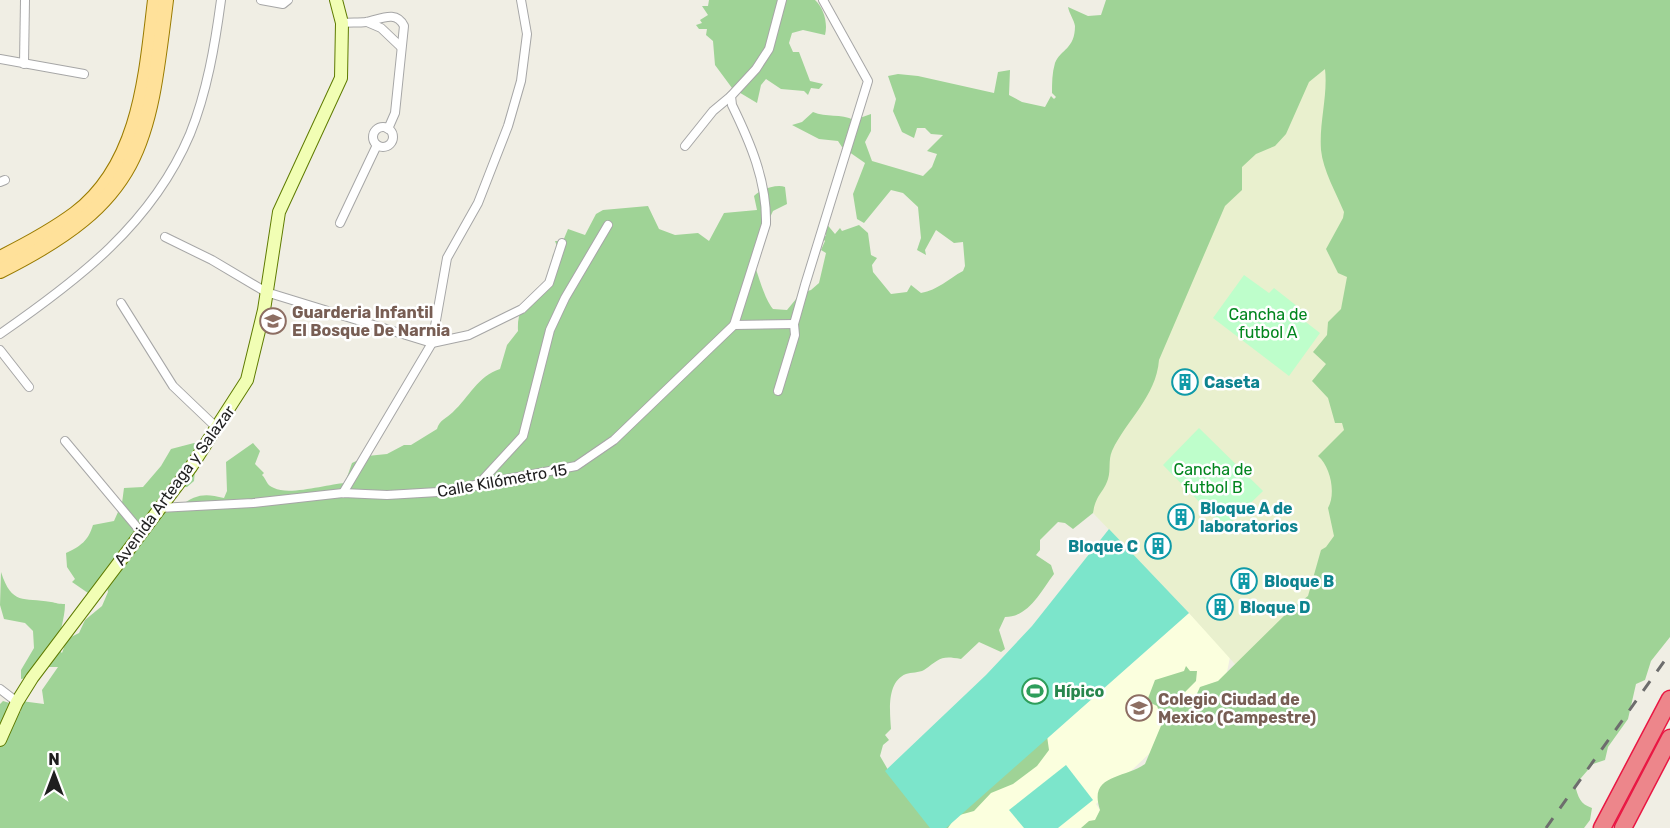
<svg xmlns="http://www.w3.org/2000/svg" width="1670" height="828" font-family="Rubik,sans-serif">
<rect width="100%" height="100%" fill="#f0eee4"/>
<path fill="#fbffde" d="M1189,613L1230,657L1225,682L1096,804L1112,828H946Z"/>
<path fill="#e9f0ce" d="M1589,0L1313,751L1189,613L1093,513L1050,477L1188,95Z"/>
<g fill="#9fd396">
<path d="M709,0H815C824,8 828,24 825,35L803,30L792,33L789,43L793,52H799L810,81L823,84L819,89L811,88L808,95L804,91L781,89L766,79L761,85L757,103L732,88L715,65L713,41L706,35L707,29H699L696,25L702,23L700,20L708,15L702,6H708Z"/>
<path d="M1106,0H1670V637L1651,661L1645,680L1636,684L1628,719L1608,747L1605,760L1593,764L1575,785C1578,797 1580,804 1592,808L1590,820L1584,828H1081L1089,821L1095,820L1100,810C1088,774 1124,779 1145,764L1163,721L1157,706L1147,701L1155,680L1184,671L1186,666L1190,671H1197L1196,681L1184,693L1185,698H1195L1200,687L1218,681L1291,609L1308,596L1321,550L1326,547L1334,536L1328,508C1336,494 1331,467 1318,456L1344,430L1342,423H1335L1328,398L1312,381L1326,364L1313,352L1327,335L1328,322L1341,309L1347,277L1338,273L1326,249L1343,218L1344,212C1336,193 1323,170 1321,150C1319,122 1328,96 1325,69L1309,82L1286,134L1275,146L1256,154L1242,167V190L1225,206L1159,360C1156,397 1127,419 1112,451C1108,460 1111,470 1108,479C1103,494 1096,494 1093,513L1073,529L1065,523L1058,522L1040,540V550L1036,555L1051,565L1054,574C1041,591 1029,617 1005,617L999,630L1005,649L1001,652L979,642L961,659C940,655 940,659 924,670C919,673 911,672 906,674C886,682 890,712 891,729L885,735L889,740L883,745L880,756L891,775L1046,729L1049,750L1037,766L1013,784L991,793L974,811L956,816L948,828H0V704L3,701L13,704L21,712V701L44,704L42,690L58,667H42L37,676L21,679V670L34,648L33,631L25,623L4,619L0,605L1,572C12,606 23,597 51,602C56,603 59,604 65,604C65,620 58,633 59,650L62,653L67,639L79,633L85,620L102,606L108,592L106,583L88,593L72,582L75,579L67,567L66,553C81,546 88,541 93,525L114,521L122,503L124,488L143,487L161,466L171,449L194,443L204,444L196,459L194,481L187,487H174L169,502L180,506C196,494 205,493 224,498L227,491L226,462L253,443L260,451L255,464L264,473L262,475C267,480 266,485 274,488C289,496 328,484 345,483L352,463L367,456L387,454L404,445H411L437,429C439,420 447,418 453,412C469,397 478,376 500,369L507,345L518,331C516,297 542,296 550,273C552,267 552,260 553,254L559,252L555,241H563L568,229L585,235L596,214L603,210L648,206L659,229L675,235L698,233L709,241L724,213L757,210L754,196C760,189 777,184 785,187L787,204L773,211L765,228L755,267C760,280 765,300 773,309L787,310L801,293L811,290L819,283L826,253L821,250L825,241L821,237L826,236L825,222L835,234L840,228L842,231L859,225L868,233L871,255L877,258L872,265L873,272L891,294L907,292L911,285L921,293C938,290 948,279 963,271L965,266L963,242L954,243L936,230L925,250L926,255L917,250L921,238L918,207L903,193L891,190L864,223L857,219L853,194L865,163L842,147L838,141L819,139L792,125L802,122L813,112C826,118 841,113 854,120L871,114V131L865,142L872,161L923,176L932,167L937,154L927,151L943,135L931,134L925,128H917L914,138L902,132L893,111L896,99L888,76L898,74L918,76L994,93L998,72L1010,70L1009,95L1022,102L1045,107L1051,96L1054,99L1056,97L1052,93C1052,83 1052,73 1055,63C1061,49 1075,49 1075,26C1074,20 1069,13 1068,7L1088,16L1101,15Z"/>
</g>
<g fill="#befecb">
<path d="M1244,275L1269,293L1274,288L1302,310L1298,316L1320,333L1289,376L1213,318Z"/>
<path d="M1199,428L1263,491L1225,528L1163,465Z"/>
</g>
<g fill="#7ce5cb">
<path d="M1109,529L1189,613L946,828H930L885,771L986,675L1032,626Z"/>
<path d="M1066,765L1093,800L1058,828H1024L1009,810Z"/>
</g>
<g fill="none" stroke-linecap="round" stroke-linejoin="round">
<g stroke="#a6a6a6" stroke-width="10">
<g id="street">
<path d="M261,0L283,4L288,0"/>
<path d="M367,22L381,28L401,47"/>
<path d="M342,23C350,22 358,23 366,22C379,20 396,9 404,26L395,113L388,129"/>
<path d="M0,59L84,74"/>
<path d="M24,64L25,0"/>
<circle cx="383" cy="137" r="10"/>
<path d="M685,146L713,111L731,96"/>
<path d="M0,182L5,180"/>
<path d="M340,223L377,145"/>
<path d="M165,237L212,260L266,292L432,343L469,335L522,309L549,283L562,243"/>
<path d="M121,303L173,386L217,428"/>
<path d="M734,325L766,224C767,181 750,142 732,105L731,96L756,69L769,49L782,0"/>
<path d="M0,334C78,280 152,224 190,134C207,92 215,45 221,0"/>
<path d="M0,350L29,387"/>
<path d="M778,391L795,335L794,324L805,285L868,81L823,0"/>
<path d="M65,441L141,532"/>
<path d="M477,486L523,436L550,330L565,298L608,225"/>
<path d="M343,493L432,343L447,258L478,203L508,126L521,81L527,34L521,0"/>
<path d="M159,508L253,503L343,493L387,495L438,492L576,466L614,440L734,325L794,324"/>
<path d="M0,689L17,702"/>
</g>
</g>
<g stroke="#5e7b00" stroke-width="14">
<path id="secondary" d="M0,740L17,702L32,678L191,467L247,380L264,310L279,212L341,78L342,23L336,0"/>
</g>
<g stroke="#997b00" stroke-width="16">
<g id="primary">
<path d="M0,258C26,245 52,231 75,214C141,164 146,74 155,0"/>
<path d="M0,271C142,200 148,148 166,0"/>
</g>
</g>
<g stroke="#e91743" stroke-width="19">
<g id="highway">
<path d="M1602,828L1670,699"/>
<path d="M1623,828L1670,738"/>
</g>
</g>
<use href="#street" stroke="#fff" stroke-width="8"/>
<use href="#secondary" stroke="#f1feb4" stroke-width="12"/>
<use href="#primary" stroke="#ffe19a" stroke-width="14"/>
<use href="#highway" stroke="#ed868b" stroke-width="16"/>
<path stroke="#6d6d6d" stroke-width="3" stroke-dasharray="12 12" stroke-linecap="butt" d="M1546,828L1670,653"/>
</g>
<defs>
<g id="school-ring" transform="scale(1.35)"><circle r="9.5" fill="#fff" stroke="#8d6e63" stroke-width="1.5"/><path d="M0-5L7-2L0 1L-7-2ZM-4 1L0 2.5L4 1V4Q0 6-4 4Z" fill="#8d6e63"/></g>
<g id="building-ring" transform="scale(1.35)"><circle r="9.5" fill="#fff" stroke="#0f9aa8" stroke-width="1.5"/><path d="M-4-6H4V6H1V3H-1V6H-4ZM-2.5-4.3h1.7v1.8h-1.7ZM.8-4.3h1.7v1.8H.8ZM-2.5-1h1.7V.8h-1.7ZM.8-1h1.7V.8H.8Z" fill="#0f9aa8"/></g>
<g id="stadium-ring" transform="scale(1.35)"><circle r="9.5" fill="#fff" stroke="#2e9e5b" stroke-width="1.5"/><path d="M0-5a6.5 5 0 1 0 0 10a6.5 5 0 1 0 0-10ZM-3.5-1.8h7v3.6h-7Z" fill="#2e9e5b"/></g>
</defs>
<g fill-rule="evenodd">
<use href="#school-ring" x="273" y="321"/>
<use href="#building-ring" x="1185" y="382"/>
<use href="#building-ring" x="1181" y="517"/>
<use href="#building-ring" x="1158" y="546"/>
<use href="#building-ring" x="1244" y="581"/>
<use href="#building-ring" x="1220" y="607"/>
<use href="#stadium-ring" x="1035" y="691"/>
<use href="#school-ring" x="1139" y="708"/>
</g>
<g text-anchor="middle" stroke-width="5" stroke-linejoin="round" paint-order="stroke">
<g font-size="16" font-weight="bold" fill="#785e54" stroke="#fff" text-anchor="start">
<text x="292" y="318">Guarderia Infantil<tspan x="292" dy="18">El Bosque De Narnia</tspan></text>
<text x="1158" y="705">Colegio Ciudad de<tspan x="1158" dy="18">Mexico (Campestre)</tspan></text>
</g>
<g font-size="16" fill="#03861f" stroke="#fff">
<text x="1268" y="320">Cancha de<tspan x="1268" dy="18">futbol A</tspan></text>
<text x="1213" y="475">Cancha de<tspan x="1213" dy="18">futbol B</tspan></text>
</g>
<g font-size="16" font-weight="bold" fill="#0d838f" stroke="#fff" text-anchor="start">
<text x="1204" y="388">Caseta</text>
<text x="1200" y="514">Bloque A de<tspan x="1200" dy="18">laboratorios</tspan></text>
<text x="1138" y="552" text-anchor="end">Bloque C</text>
<text x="1264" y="587">Bloque B</text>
<text x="1240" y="613">Bloque D</text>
</g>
<g font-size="16" fill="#1f1f1f" stroke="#fff">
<text transform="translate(502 480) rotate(-10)" y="6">Calle Kilómetro 15</text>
<text transform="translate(174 485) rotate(-54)" y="6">Avenida Arteaga y Salazar</text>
</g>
<g font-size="16" font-weight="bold" fill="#27864d" stroke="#fff" text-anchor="start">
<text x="1054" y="697">Hípico</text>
</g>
</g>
<g transform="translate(54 774)" stroke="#ffffff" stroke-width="4.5" paint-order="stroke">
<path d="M0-4.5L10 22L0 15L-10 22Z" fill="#1f1f1f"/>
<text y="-9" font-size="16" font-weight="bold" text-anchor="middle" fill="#1f1f1f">N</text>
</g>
</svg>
